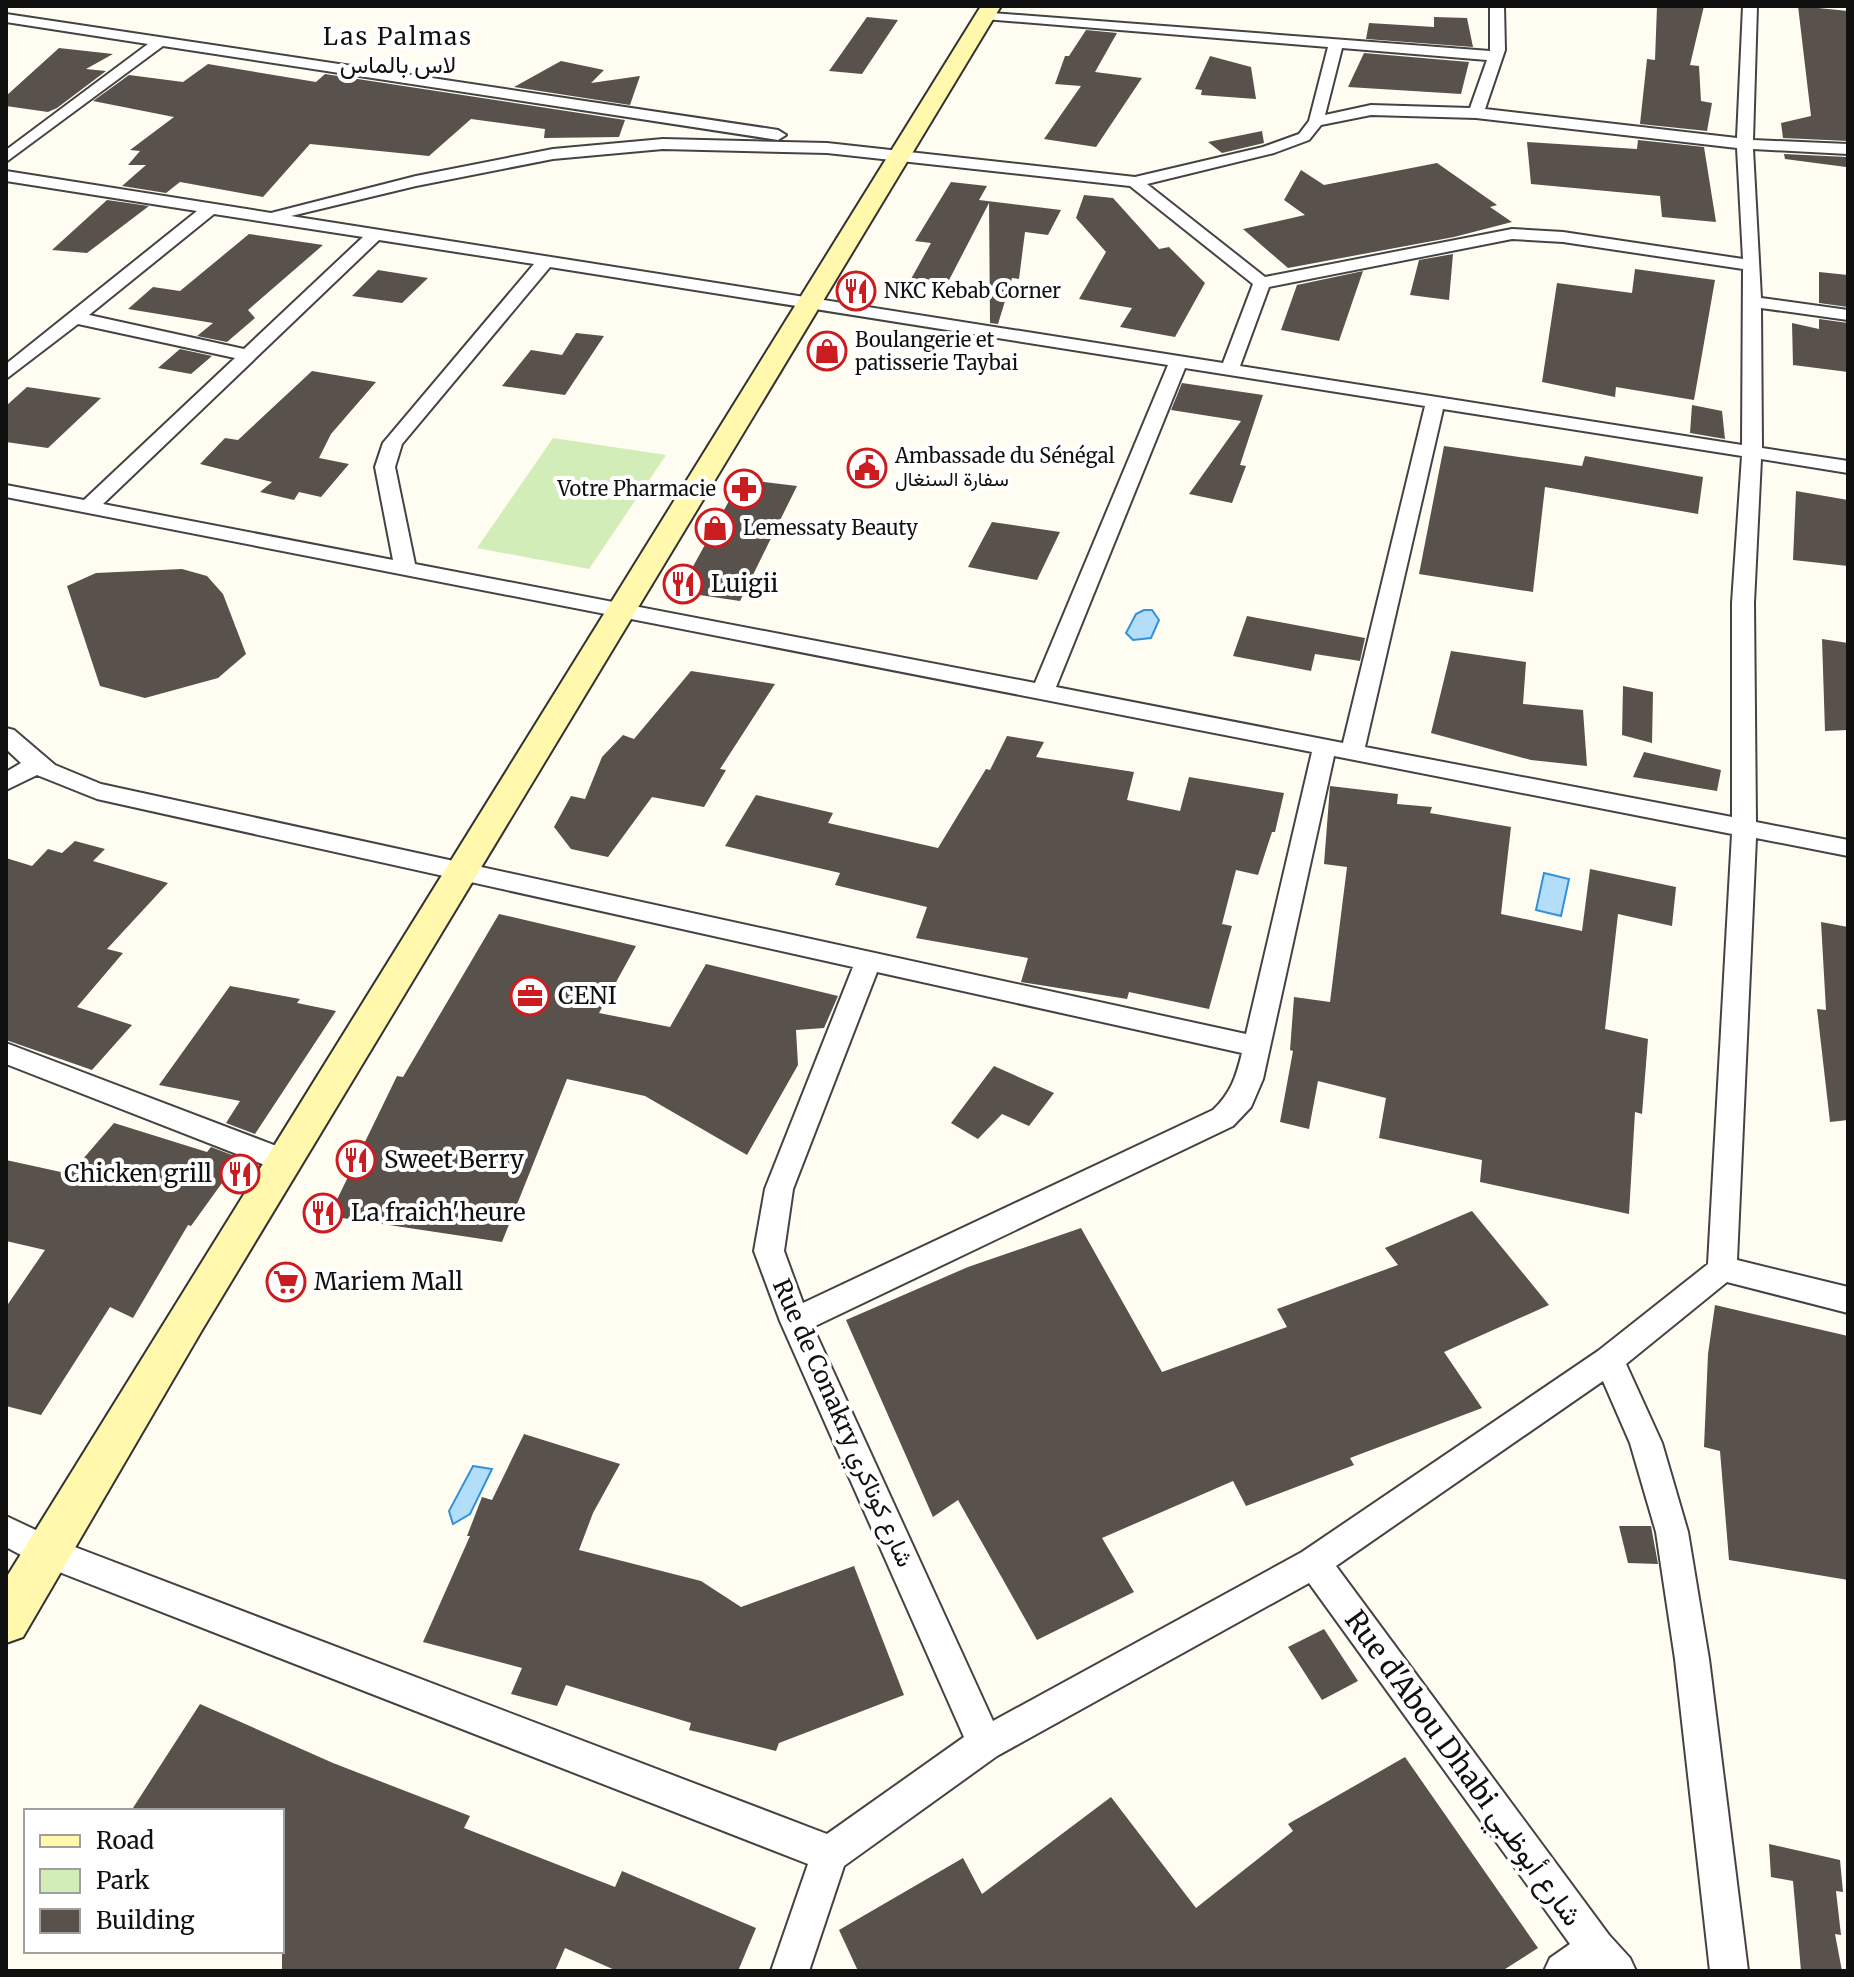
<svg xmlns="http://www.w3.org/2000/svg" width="1854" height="1977" font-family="Merriweather,Vazirmatn,serif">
<rect width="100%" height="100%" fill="#fffdf2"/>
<path fill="#d2edb8" d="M553,438L666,455L589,569L477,548Z"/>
<g fill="#b3defa" stroke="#3491d7" stroke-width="2">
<path d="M1144,610H1152L1159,620L1151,638L1133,640L1126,633L1136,614Z"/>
<path d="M1544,873L1569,879L1561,916L1536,910Z"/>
<path d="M473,1466L492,1469L470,1514L453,1524L449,1511Z"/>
</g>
<g fill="#59514b">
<path d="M1657,6H1704L1690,65L1699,66L1701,101L1712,103L1707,131L1640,124L1647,59L1655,60Z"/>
<path d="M1798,6L1848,11V141L1783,138L1781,123L1811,116Z"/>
<path d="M867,17L898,20L862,74L829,71Z"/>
<path d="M1434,17L1467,18L1473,47L1366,39L1369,23L1434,27Z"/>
<path d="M1086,30L1117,33L1095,72L1142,78L1096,147L1044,139L1081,86L1055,84L1065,56H1069Z"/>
<path d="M59,48L113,54L86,69L106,71L57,108L48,112L6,106V96Z"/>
<path d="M1364,53L1469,62L1461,94L1348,87Z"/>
<path d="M1210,56L1251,67L1256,99L1201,95L1202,90L1195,89Z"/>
<path d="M561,61L604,70L591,83L640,76L630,105L514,87Z"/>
<path d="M208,64L316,82L325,74L625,120L619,137L544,138L545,129L471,119L429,156L310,144L263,197L180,182L166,193L122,186L146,165H128L140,151L130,150L174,117L93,101L129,75L183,82Z"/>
<path d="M1262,131L1264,143L1222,153L1208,142Z"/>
<path d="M1638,140L1704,147L1716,222L1662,217L1660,196L1531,184L1527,142L1637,149Z"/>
<path d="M1784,154L1847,157L1846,167L1785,159Z"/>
<path d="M1437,163L1497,205L1490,207L1512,222L1454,237L1288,268L1243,229L1305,215L1284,200L1301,170L1324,185Z"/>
<path d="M951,182L987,186L979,200L1061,210L1048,235L1025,232L1019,279L1012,278L998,324L990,323L989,203L947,284L911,279L931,243L915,241Z"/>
<path d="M1084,195L1113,198L1159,249L1169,247L1205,283L1175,337L1120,327L1132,308L1079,299L1106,252L1076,218Z"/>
<path d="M107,200L149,206L87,253L52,250Z"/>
<path d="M249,234L323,245L248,310L255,318L227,342L197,336L213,323L128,309L153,287L180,291Z"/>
<path d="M1453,254L1449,300L1410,295L1419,260Z"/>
<path d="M1635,269L1715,280L1694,400L1616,387L1615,397L1542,382L1557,283L1632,293Z"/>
<path d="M378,270L428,278L402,303L352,296Z"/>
<path d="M1363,271L1339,341L1281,330L1297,285Z"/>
<path d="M1819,272L1848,275V307L1819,303Z"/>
<path d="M1819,319L1848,323V372L1793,365L1792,323L1819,329Z"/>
<path d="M576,333L604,336L565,395L502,386L531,350L562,355Z"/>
<path d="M180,349L212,356L191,374L158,368Z"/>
<path d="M312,371L376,382L331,434L319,458L349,464L321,497L299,492L294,500L260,492L272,482L200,464L225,438L238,440Z"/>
<path d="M1182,383L1263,395L1240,465L1246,466L1232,503L1189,494L1241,421L1171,410Z"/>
<path d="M27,387L101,398L48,448L6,442V406Z"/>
<path d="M1692,405L1722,411L1725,439L1690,433Z"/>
<path d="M1444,446L1582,466L1585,456L1703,477L1698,514L1545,487L1533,592L1419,574Z"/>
<path d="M741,479L797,486L740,601L679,592Z"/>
<path d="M1796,491L1848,500V566L1793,560Z"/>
<path d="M992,522L1060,532L1037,580L968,567Z"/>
<path d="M182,569L207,576L223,594L246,654L218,678L145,698L100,686L67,586L96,573Z"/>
<path d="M1247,616L1365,638L1360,661L1315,654L1311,671L1233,656Z"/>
<path d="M1822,639L1848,643V730L1825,731Z"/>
<path d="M1451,651L1526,662L1523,704L1583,710L1587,766L1531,760L1431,733Z"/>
<path d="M691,671L775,684L720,769L726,770L704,807L652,797L608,857L571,849L554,827L571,796L585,799L602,757L623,735L634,739Z"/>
<path d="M1623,686L1653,692L1652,743L1622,735Z"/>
<path d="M1007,736L1044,742L1036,757L1134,772L1127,800L1180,811L1189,777L1284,793L1275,832H1272L1258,875L1236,870L1222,924L1232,926L1209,1009L1129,992L1127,999L1021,982L1028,958L916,938L927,907L835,885L840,873L725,846L756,795L833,813L828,823L938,848L986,769L990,770Z"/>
<path d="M1644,752L1721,770L1717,791L1633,777Z"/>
<path d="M1330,786L1398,794L1397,804L1432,807L1430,813L1511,827L1501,914L1582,931L1590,869L1676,887L1672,926L1618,914L1605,1029L1648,1039L1642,1114L1635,1112L1629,1214L1480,1182L1482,1160L1379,1138L1386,1098L1318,1081L1309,1129L1280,1122L1293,1051L1290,1050L1294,997L1330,1002L1347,867L1324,864Z"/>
<path d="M75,841L105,849L93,861L168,883L107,949L123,953L77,1007L132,1025L92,1070L6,1040V858L32,866L48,849L62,853Z"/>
<path d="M499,914L636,946L599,1013L670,1027L706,964L838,996L824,1028L796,1030L798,1065L747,1155L645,1096L567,1079L502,1242L329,1216L397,1076L403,1077Z"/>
<path d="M1821,922L1848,927V1120L1830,1122L1817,1009L1826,1010Z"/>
<path d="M230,986L300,999L297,1003L336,1011L255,1134L226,1123L240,1101L159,1085Z"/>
<path d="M994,1066L1054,1093L1029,1126L1002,1114L978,1139L951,1123Z"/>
<path d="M114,1123L207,1152L211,1147L240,1158L191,1226L188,1225L133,1318L110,1307L41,1415L6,1406V1307L45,1250L6,1241V1160L70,1174Z"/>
<path d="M1472,1211L1549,1305L1444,1352L1482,1408L1350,1458L1354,1465L1246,1506L1233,1481L1102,1538L1134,1592L1037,1640L958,1500L933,1517L846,1320L968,1267L1081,1228L1162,1372L1287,1327L1277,1309L1398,1265L1385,1248Z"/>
<path d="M1715,1305L1848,1336V1580L1729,1560L1720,1451L1704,1447L1708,1354Z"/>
<path d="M524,1434L620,1464L593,1513L579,1550L701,1581L741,1607L854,1566L904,1695L779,1743L776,1751L689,1730L691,1723L566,1685L557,1706L511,1694L522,1668L423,1642L470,1536H467L482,1497L492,1500Z"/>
<path d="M1619,1526H1651L1658,1564L1628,1563Z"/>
<path d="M1324,1629L1358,1681L1322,1700L1288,1647Z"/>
<path d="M200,1704L333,1763L470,1816L464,1828L615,1887L622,1871L756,1928L738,1971H617L565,1948L555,1971H282V1811H131Z"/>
<path d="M1405,1757L1538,1948L1502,1971H858L839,1930L963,1858L982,1894L1111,1797L1196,1908L1293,1831L1288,1824Z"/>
<path d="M1769,1844L1840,1860L1843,1892L1836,1891L1841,1935L1835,1934L1842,1971H1801L1793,1881L1771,1877Z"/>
</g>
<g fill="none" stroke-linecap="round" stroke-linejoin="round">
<g stroke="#434343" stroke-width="4">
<g id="street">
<path d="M1490,6H1504L1505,50L1485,109L1737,138L1743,6H1757L1753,140L1848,144V154L1753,149L1761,298L1848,310V320L1761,308L1762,448L1848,461V473L1761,459L1754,603L1756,822L1848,840V856L1756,838L1737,1260L1848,1287V1313L1727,1282L1626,1364L1662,1443L1688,1532L1709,1659L1748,1971H1710L1675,1659L1656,1532L1630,1443L1603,1381L1336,1566L1609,1935L1630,1958L1636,1971H1544L1550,1958L1570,1944L1309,1583L997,1756L844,1866L809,1971H771L808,1864L36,1563L6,1547V1516L59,1541L827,1834L964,1737L780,1321L754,1251L765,1189L853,967L97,799L37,775L6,790V772L21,763L6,749V728L14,730L55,765L101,784L1246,1034L1312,752L6,497V485L84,500L235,358L78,324L6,379V364L197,211L6,181V171L271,213L416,176L553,149L663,139L827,143L1135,177L1263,147L1299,134L1309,121L1328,47L984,19L977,15L979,12L1490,51ZM1342,48L1487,60L1470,108L1371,105L1325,115ZM1371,115L1476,118L1737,148L1743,259L1563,232L1512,229L1265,277L1147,184L1274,153L1309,140L1321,125ZM663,149L827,153L1130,186L1253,284L1223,363L291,216L416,186L553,159ZM214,214L363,237L244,349L89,315ZM1512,239L1563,242L1743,269L1742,445L1240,366L1269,287ZM379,240L534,264L383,443L375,467L393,560L103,504ZM550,267L1168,365L1035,683L415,564L395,467L402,444ZM1185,368L1425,406L1343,743L1056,687ZM1443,409L1742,456L1732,603V817L1365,747ZM1334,756L1732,834L1708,1264L1598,1351L1302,1552L993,1721L813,1327L1233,1126L1251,1107L1263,1079ZM877,972L1242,1053C1236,1077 1231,1093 1213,1110L803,1303L784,1251L793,1189Z"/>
<path d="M6,14L778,130L786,135L778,140L163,46L6,162V150L148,44L6,22Z"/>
<path d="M6,1043L295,1153L299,1161L295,1169L285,1172L275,1169L6,1064Z"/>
</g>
</g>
<g stroke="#323232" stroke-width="4">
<path id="secondary" d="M981,6H1001L202,1330L23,1637L6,1643V1578Z"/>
</g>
<use href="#street" fill="#fff" fill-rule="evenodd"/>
<use href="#secondary" fill="#fff8ad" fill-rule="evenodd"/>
</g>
<defs>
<g id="restaurant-ring" transform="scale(2)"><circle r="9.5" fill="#fff" stroke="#cb1d20" stroke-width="1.5"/><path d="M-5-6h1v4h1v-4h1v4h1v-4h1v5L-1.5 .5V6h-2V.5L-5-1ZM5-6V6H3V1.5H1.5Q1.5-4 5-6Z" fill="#cb1d20"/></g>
<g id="shop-ring" transform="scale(2)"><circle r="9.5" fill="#fff" stroke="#cb1d20" stroke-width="1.5"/><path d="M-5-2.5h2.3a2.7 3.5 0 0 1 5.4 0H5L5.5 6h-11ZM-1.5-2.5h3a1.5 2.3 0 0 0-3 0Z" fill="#cb1d20"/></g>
<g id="civic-ring" transform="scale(2)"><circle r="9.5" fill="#fff" stroke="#cb1d20" stroke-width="1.5"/><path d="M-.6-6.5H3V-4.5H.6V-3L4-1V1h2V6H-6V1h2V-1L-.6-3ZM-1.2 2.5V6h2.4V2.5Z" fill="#cb1d20"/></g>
<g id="pharmacy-ring" transform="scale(2)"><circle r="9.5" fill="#fff" stroke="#cb1d20" stroke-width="1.5"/><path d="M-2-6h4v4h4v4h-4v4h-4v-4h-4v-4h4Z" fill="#cb1d20"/></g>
<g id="office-ring" transform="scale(2)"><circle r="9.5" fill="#fff" stroke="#cb1d20" stroke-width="1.5"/><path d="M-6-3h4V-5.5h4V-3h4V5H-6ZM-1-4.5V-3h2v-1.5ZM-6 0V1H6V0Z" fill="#cb1d20"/></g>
<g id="supermarket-ring" transform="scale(2)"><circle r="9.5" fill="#fff" stroke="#cb1d20" stroke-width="1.5"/><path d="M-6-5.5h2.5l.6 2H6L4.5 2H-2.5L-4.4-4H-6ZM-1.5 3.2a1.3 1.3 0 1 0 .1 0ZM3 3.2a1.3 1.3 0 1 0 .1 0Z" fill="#cb1d20"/></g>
</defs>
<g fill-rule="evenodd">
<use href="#restaurant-ring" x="856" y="291"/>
<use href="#shop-ring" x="827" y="351"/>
<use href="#civic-ring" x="867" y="468"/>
<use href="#pharmacy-ring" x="744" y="489"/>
<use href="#shop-ring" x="715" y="528"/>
<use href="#restaurant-ring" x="683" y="584"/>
<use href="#office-ring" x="530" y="996"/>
<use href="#restaurant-ring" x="356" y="1160"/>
<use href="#restaurant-ring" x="240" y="1174"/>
<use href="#restaurant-ring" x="323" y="1213"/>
<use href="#supermarket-ring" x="286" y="1282"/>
</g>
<g text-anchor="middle" stroke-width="8" stroke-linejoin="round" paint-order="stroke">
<g font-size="20" fill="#101010" stroke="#fff" text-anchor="start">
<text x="884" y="298">NKC Kebab Corner</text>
<text x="855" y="347">Boulangerie et<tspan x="855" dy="23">patisserie Taybai</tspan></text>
<text x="895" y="463">Ambassade du Sénégal<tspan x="895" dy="23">سفارة السنغال</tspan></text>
<text x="716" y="496" text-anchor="end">Votre Pharmacie</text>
<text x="743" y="535">Lemessaty Beauty</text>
</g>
<g font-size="24" letter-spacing="2" fill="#101010" stroke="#fff">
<text x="398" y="45">Las Palmas<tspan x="398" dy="28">لاس بالماس</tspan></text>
</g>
<g font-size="24" fill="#101010" stroke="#fff" text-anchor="start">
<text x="711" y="592">Luigii</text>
<text x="558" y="1004">CENI</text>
<text x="384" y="1168">Sweet Berry</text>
<text x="212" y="1182" text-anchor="end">Chicken grill</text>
<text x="351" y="1221">La fraich'heure</text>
<text x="314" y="1290">Mariem Mall</text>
</g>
<g font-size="24" fill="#101010" stroke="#fff">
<text transform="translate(843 1423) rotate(66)" y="8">Rue de Conakry شارع كوناكري</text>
</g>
<g font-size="28" fill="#101010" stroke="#fff">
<text transform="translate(1464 1768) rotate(54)" y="10">Rue d'Abou Dhabi شارع أبوظبي</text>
</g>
</g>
<rect width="1854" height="1977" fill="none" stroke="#101010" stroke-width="16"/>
<rect x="24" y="1809" width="260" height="144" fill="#ffffff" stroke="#9f9f9f" stroke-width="2"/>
<rect x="40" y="1835" width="40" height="12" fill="#fff8ad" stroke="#9f9f9f" stroke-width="2"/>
<text x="96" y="1849" font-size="24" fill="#101010">Road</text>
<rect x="40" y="1869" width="40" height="24" fill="#d2edb8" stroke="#9f9f9f" stroke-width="2"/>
<text x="96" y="1889" font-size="24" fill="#101010">Park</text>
<rect x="40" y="1909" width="40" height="24" fill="#59514b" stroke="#9f9f9f" stroke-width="2"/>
<text x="96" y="1929" font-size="24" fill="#101010">Building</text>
</svg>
